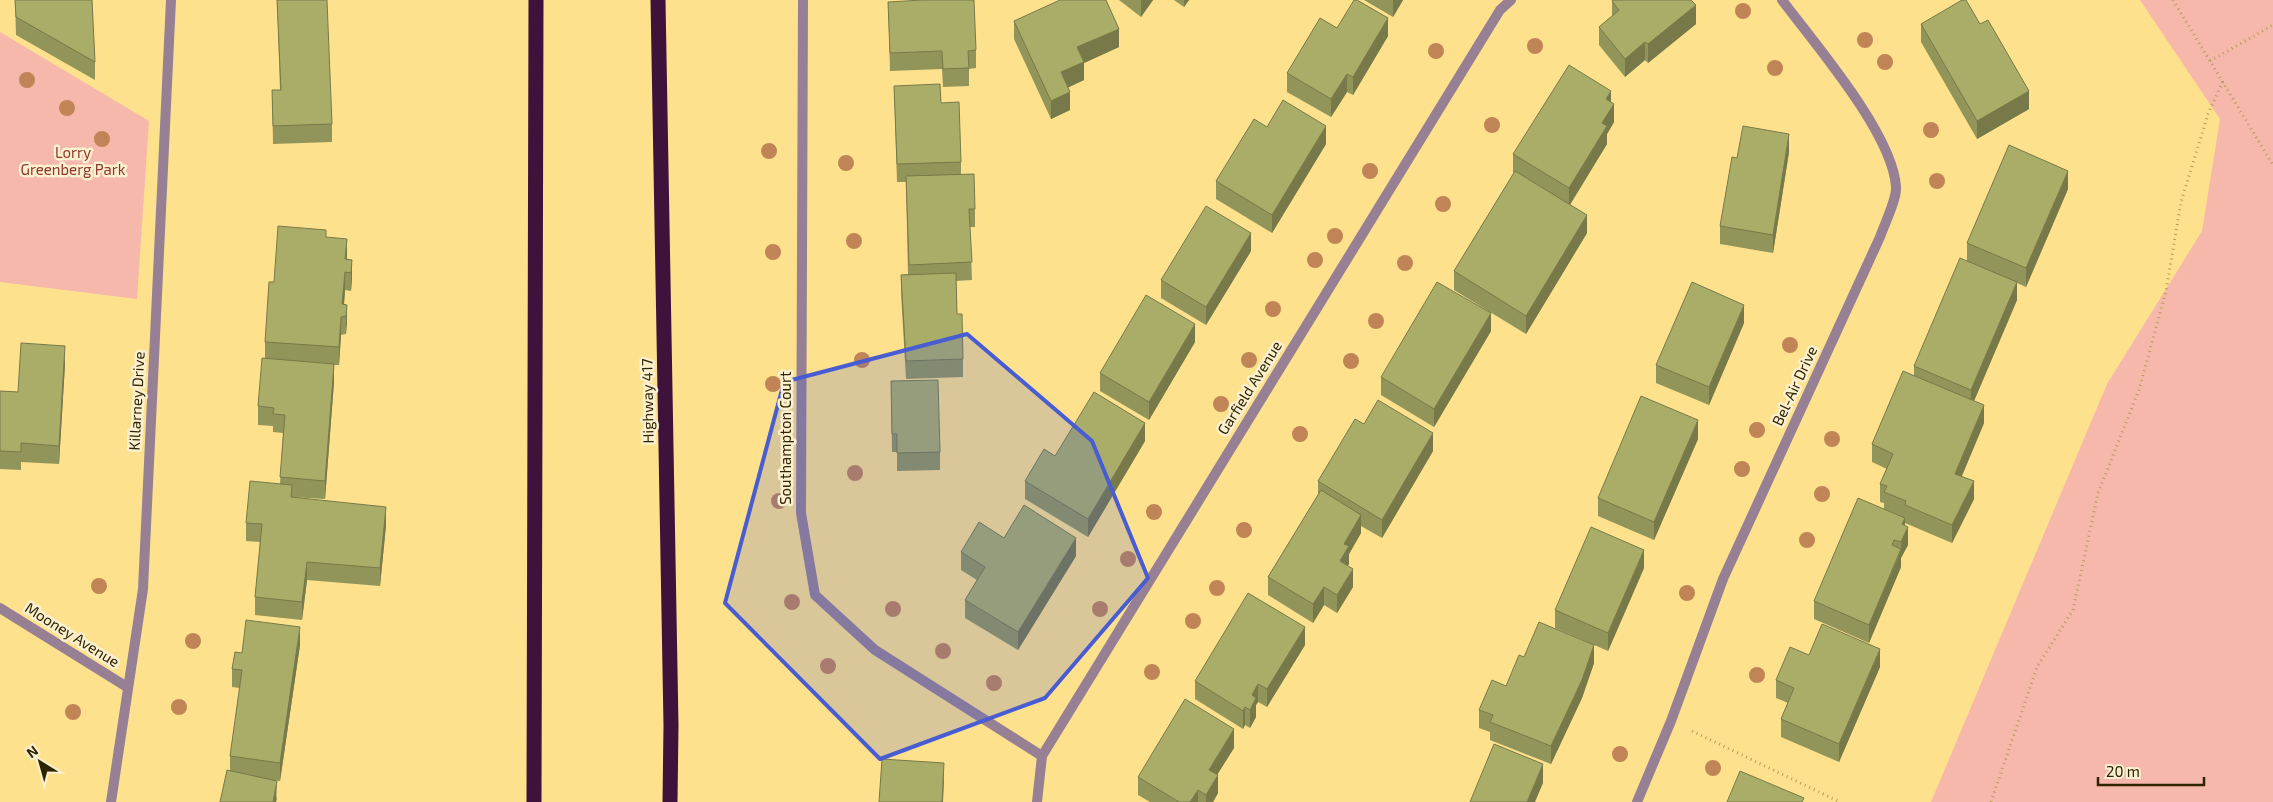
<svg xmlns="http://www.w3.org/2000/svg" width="2273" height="802" font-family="'Exo 2',sans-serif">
<rect width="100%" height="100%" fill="#fee18d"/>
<g fill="#f6b8ab">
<path d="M2140,0H2273V802H1931L2107,384L2202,231L2220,119Z"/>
<path d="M0,32L149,121L137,299L0,282Z"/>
</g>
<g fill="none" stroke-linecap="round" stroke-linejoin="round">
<g stroke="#b49d5a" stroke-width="3" stroke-dasharray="1 4" stroke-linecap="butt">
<path d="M2173,0L2273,165"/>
<path d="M2210,61L2273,25"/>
<path d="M1692,731L1840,802"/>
<path d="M1991,802L2037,667L2073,610L2098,493L2139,390L2166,291L2181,202L2208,114L2223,81"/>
</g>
<g stroke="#978094" stroke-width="10">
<path d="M803,0L801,513L815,595L875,650L1042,756"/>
<path d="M0,608L127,687"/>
<path d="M111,802L143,589L171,0"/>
<path d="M1037,802L1042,756L1500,10L1511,0"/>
<path d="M1637,802L1671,721L1723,579L1880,237C1884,225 1897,199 1896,187C1893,134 1815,44 1782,0"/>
</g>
<g stroke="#3f123b" stroke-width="15">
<path d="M658,0L671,725L670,802"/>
<path d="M534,802L536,0"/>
</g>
</g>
<g fill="#c08457">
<circle cx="1743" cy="11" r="8"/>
<circle cx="1865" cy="40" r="8"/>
<circle cx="1535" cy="46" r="8"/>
<circle cx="1436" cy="51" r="8"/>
<circle cx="1885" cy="62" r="8"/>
<circle cx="1775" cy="68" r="8"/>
<circle cx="27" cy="80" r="8"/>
<circle cx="67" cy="108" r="8"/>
<circle cx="1492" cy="125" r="8"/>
<circle cx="1931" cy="130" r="8"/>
<circle cx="102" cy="139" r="8"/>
<circle cx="769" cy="151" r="8"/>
<circle cx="846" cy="163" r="8"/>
<circle cx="1370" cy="171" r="8"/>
<circle cx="1937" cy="181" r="8"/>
<circle cx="1443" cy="204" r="8"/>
<circle cx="1335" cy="236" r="8"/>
<circle cx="854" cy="241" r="8"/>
<circle cx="773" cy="252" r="8"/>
<circle cx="1315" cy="260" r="8"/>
<circle cx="1405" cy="263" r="8"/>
<circle cx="1273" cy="309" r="8"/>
<circle cx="1376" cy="321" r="8"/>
<circle cx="1790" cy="345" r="8"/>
<circle cx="862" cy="360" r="8"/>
<circle cx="1249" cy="360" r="8"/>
<circle cx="1351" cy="361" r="8"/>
<circle cx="773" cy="384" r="8"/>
<circle cx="1221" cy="404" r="8"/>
<circle cx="1757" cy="430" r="8"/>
<circle cx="1300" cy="434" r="8"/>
<circle cx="1832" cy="439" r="8"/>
<circle cx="1742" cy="469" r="8"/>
<circle cx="855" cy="473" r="8"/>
<circle cx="1822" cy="494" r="8"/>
<circle cx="779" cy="501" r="8"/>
<circle cx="1154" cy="512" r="8"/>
<circle cx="1244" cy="530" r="8"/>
<circle cx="1807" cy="540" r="8"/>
<circle cx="1128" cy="559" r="8"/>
<circle cx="99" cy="586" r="8"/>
<circle cx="1217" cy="588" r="8"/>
<circle cx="1687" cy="593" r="8"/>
<circle cx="792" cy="602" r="8"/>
<circle cx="893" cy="609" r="8"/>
<circle cx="1100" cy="609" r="8"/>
<circle cx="1193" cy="621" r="8"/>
<circle cx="193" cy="641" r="8"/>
<circle cx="943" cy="651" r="8"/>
<circle cx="828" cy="666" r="8"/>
<circle cx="1152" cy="672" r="8"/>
<circle cx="1757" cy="675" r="8"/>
<circle cx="994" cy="683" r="8"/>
<circle cx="179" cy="707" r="8"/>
<circle cx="73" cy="712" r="8"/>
<circle cx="1620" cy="754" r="8"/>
<circle cx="1713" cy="768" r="8"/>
</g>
<g fill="#929559">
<path d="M15,0H92L95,62V80L16,35Z"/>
<path d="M277,0L332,124V142L273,144L272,90H280Z"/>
<path d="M1119,0H1153L1141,17Z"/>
<path d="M1174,0H1189L1184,7Z"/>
<path d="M1364,0H1403L1393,17Z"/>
<path d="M1612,1L1696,24L1648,63L1645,60L1625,77L1599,45V27L1612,16Z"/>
<path d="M888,2L976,50V68L969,69V86L943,87L942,69L890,71Z"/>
<path d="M1014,21L1119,47L1084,63V80L1068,87L1070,110L1051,119L1014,39Z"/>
<path d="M1921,24L2029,109L1977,139L1921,42Z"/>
<path d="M1337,28L1388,36L1353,95L1347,92L1331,117L1287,92V73Z"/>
<path d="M894,86L941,103L961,162V174L975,209V227H970L972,280L956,281L957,314L963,359V377L906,379L901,293V275L908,274L906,182H897Z"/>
<path d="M1611,102L1614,122L1607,134V144L1570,205L1587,233L1526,334L1454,290V271L1514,173L1513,172V154Z"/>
<path d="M1326,144L1272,233L1216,199V181Z"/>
<path d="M1789,152L1773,253L1720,244V226Z"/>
<path d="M2068,189L2026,287L2017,283V300L1974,401L1984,423L1962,476L1974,499L1952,543L1905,523V518V526L1908,545L1901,558V567L1869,643L1814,619V601L1884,509V503L1880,502V484L1887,469L1872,462V444L1914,375V366L1967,260V243Z"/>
<path d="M326,237L347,259L352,260V278L351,291L345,290L344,305H347L346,334L341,335L339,365H334V382L325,499L292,497V498L386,525L380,586L307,580L302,620L255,615V597L260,542L246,541V523L280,484L283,433L273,432V426L258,425V406L265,358V342L274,282Z"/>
<path d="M1251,251L1206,325L1161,298V280Z"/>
<path d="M1744,323L1709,405L1656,383V365Z"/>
<path d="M1491,331L1434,427L1381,395V377Z"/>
<path d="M1195,342L1149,420L1100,391V373Z"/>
<path d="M65,364L59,464L21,462V470L0,469V391L18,392Z"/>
<path d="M891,381L940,452V470L897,471V452H892Z"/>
<path d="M1364,424L1433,451L1382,538L1361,526V533L1349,554V564L1348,565L1353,587L1337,613L1324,605L1313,623L1268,595V577L1318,495V481Z"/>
<path d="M1698,439L1654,540L1598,516V498Z"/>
<path d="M1145,441L1088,537L1025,499V481L1055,456Z"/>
<path d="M1004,538L1076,556L1018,650L965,618V600L977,580L961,570V552Z"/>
<path d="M1644,568L1608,651L1555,628V610Z"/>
<path d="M300,645L280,781L272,780L277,799L276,802H220L230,771V756L240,688L232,687V669L242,653Z"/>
<path d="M1305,645L1267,707L1258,702L1256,705V717L1250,728L1245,725L1243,729L1195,699V681Z"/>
<path d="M1809,655L1880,667L1839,762L1781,737V719L1788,703L1776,698V680Z"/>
<path d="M1524,657L1594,663L1582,698L1551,764L1490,740V732L1479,728V710L1506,686Z"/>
<path d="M1234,748L1217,774L1218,793L1213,802H1150L1138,795V777Z"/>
</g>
<g fill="#777949">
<path d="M1141,0H1153L1141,17Z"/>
<path d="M1184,0H1189L1184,7Z"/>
<path d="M1393,0H1403L1393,17Z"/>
<path d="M1696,5V24L1648,63V44Z"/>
<path d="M1388,18V36L1353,95V77Z"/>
<path d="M1119,29V47L1084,63V80L1061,91V72L1077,47Z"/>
<path d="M1645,42V60L1625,77V59Z"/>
<path d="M1347,74V92L1331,117V99Z"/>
<path d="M1611,91V109L1614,104V122L1607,134V144L1569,206V188L1602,123L1606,99Z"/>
<path d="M2029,91V109L1977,139V121Z"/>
<path d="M1070,92V110L1051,119V101Z"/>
<path d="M1326,126V144L1272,233V215Z"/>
<path d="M1789,134V152L1773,253V235Z"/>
<path d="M2068,171V189L2026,287V268Z"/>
<path d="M1587,215V233L1526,334V316Z"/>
<path d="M1251,233V251L1206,325V307Z"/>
<path d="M347,239V257L346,272L345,259Z"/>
<path d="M352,260V278L351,291V273Z"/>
<path d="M345,272V290L343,316L342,304Z"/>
<path d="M2017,282V300L1971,408V390Z"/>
<path d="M347,305V323L346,334V316Z"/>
<path d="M1744,305V323L1709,405V387Z"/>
<path d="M1491,313V331L1434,427V409Z"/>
<path d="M341,317V335L339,365V347Z"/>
<path d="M1195,324V342L1149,420V402Z"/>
<path d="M65,346V364L59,464V446Z"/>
<path d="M334,364V382L325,499V481Z"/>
<path d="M1984,405V423L1955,492V474Z"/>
<path d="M1698,420V439L1654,540V522Z"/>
<path d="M1145,423V441L1088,537V519Z"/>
<path d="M1433,433V451L1382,538V520Z"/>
<path d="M1974,481V499L1952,543V525Z"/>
<path d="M386,507V525L380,586V568Z"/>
<path d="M1361,515V533L1349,554V564L1340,579V561L1344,544Z"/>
<path d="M1905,518V533L1908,527V545L1901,558V567L1869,643V625L1901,551L1902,524Z"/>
<path d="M1076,538V556L1018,650V632Z"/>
<path d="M1644,550V568L1608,651V633Z"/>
<path d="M307,562V580L302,620V602Z"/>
<path d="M1353,569V587L1337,613V595Z"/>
<path d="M1324,587V605L1313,623V604Z"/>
<path d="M300,627V645L280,781V763Z"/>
<path d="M1305,627V645L1267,707V689Z"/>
<path d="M1594,645V663L1582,698L1551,764V746Z"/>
<path d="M1880,649V667L1839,762V744Z"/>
<path d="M1258,684V702L1256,705V717L1250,728V710L1252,695Z"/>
<path d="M1245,707V725L1243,729V711Z"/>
<path d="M1234,729V748L1209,788V770Z"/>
<path d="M944,763V781L943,802H942Z"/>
<path d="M1543,764V783L1535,802H1527Z"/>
<path d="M1218,775V793L1213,802H1206V795Z"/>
<path d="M277,781L276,802H273Z"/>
<path d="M1198,790V802H1190Z"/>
</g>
<g fill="#aaad68" stroke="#777949">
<path d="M15,0H92L95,62L16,17Z"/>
<path d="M277,0H327L332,124L273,126L272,90H281Z"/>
<path d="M922,0H974L976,50L968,51L969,68L943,69L942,51L890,53L888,2Z"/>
<path d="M1060,0H1106L1119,29L1077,47L1084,62L1061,72L1070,92L1051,101L1014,21Z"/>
<path d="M1354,0H1357L1388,18L1353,77L1347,74L1331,99L1287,73L1320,18L1337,28Z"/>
<path d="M1613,0H1691L1696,5L1648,44L1645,42L1625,59L1599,27L1619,10L1612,1Z"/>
<path d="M1962,0H1966L1980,24L1988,20L2029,91L1977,121L1921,24Z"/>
<path d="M1569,65L1611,91L1606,99L1614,104L1602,123L1607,126L1569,188L1513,154Z"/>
<path d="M940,84L941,103L959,102L961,162L897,164L894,86Z"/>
<path d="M1283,100L1326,126L1272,215L1216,181L1254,119L1267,127Z"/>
<path d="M1743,126L1789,134L1773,235L1720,226L1732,157L1737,158Z"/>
<path d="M2009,145L2068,171L2026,268L1967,243Z"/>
<path d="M1515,171L1587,215L1526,316L1454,271Z"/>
<path d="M974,174L975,209H969L972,262L909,265L906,176Z"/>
<path d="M1206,206L1251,233L1206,307L1161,280Z"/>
<path d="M278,226L326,230V237L347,239L345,259L352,260L351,273L345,272L342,304L347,305L346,316L341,317L339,347L265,342L269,282H274Z"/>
<path d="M1960,258L2017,282L1971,390L1914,366Z"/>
<path d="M956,273L957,314H962L963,359L906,361L901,275Z"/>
<path d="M1437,282L1491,313L1434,409L1381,377Z"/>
<path d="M1692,282L1744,305L1709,387L1656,365Z"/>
<path d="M1146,295L1195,324L1149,402L1100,373Z"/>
<path d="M21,343L65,346L59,446L21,443V452L0,451V391L18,392Z"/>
<path d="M262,358L334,364L325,481L280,477L285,415L273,414L274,408L258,406Z"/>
<path d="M1903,371L1984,405L1955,474L1974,481L1952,525L1905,505L1906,501L1884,492L1887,486L1880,484L1893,454L1872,444Z"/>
<path d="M938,380L940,452L897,453V434H892L891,381Z"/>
<path d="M1094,392L1145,423L1088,519L1025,481L1044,449L1055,456Z"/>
<path d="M1641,396L1698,420L1654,522L1598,498Z"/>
<path d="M1378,400L1433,433L1382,520L1318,481L1355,419L1364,424Z"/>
<path d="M250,481L292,485L291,497L386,507L380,568L307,562L302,602L255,597L262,524L246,523Z"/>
<path d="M1321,490L1361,515L1344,544L1349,546L1340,561L1353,569L1337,595L1324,587L1313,604L1268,577Z"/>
<path d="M1858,498L1905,518L1902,524L1908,527L1901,542L1894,540L1892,545L1901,549L1869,625L1814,601Z"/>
<path d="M1024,505L1076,538L1018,632L965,600L985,567L961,552L979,522L1004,538Z"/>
<path d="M1591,527L1644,550L1608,633L1555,610Z"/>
<path d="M1248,593L1305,627L1267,689L1258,684L1252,695L1256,698L1250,710L1245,707L1243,711L1195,681Z"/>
<path d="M246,620L300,627L280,763L230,756L242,670L232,669L235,652L242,653Z"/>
<path d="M1539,622L1594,645L1582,680L1551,746L1490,722L1493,715L1479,710L1492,680L1506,686L1519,655L1524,657Z"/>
<path d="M1822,624L1880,649L1839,744L1781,719L1794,688L1776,680L1790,647L1809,655Z"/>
<path d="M1185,699L1234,729L1209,770L1218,775L1206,795L1198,790L1190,802H1179L1138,777Z"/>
<path d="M1494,744L1543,764L1527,802H1470Z"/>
<path d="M882,759L944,763L942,802H879Z"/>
<path d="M227,770L277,781L273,802H220Z"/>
<path d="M1740,771L1804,798L1802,802H1727Z"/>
</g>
<path fill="#485dd2" fill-opacity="0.2" stroke="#485dd2" stroke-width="4" stroke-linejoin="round" d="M967,334L1092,441L1148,578L1045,698L880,759L725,603L784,382Z"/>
<g text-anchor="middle" stroke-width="5" stroke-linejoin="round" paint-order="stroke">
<g font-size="15" fill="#8e372a" stroke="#fbf0d0">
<text x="73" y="158">Lorry<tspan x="73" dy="17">Greenberg Park</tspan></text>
</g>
<g font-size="15" fill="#2f2400" stroke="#fbf0d0">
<text transform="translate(1795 386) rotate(-65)" y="5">Bel-Air Drive</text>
<text transform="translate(1250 388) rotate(-58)" y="5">Garfield Avenue</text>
<text transform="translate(137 401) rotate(-87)" y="5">Killarney Drive</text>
<text transform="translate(648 401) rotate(-91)" y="5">Highway 417</text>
<text transform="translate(786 438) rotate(-90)" y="5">Southampton Court</text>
<text transform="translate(72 635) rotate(32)" y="5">Mooney Avenue</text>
</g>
</g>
<g transform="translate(40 762) rotate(323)" stroke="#fbf0d0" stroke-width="4" paint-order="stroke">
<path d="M0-4L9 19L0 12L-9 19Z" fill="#2f2400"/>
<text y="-8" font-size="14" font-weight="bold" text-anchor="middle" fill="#2f2400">N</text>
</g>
<path d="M2098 777v8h106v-8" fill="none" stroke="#2f2400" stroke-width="2.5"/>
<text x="2106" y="777" font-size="15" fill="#2f2400" stroke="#fbf0d0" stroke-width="4" paint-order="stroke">20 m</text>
</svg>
